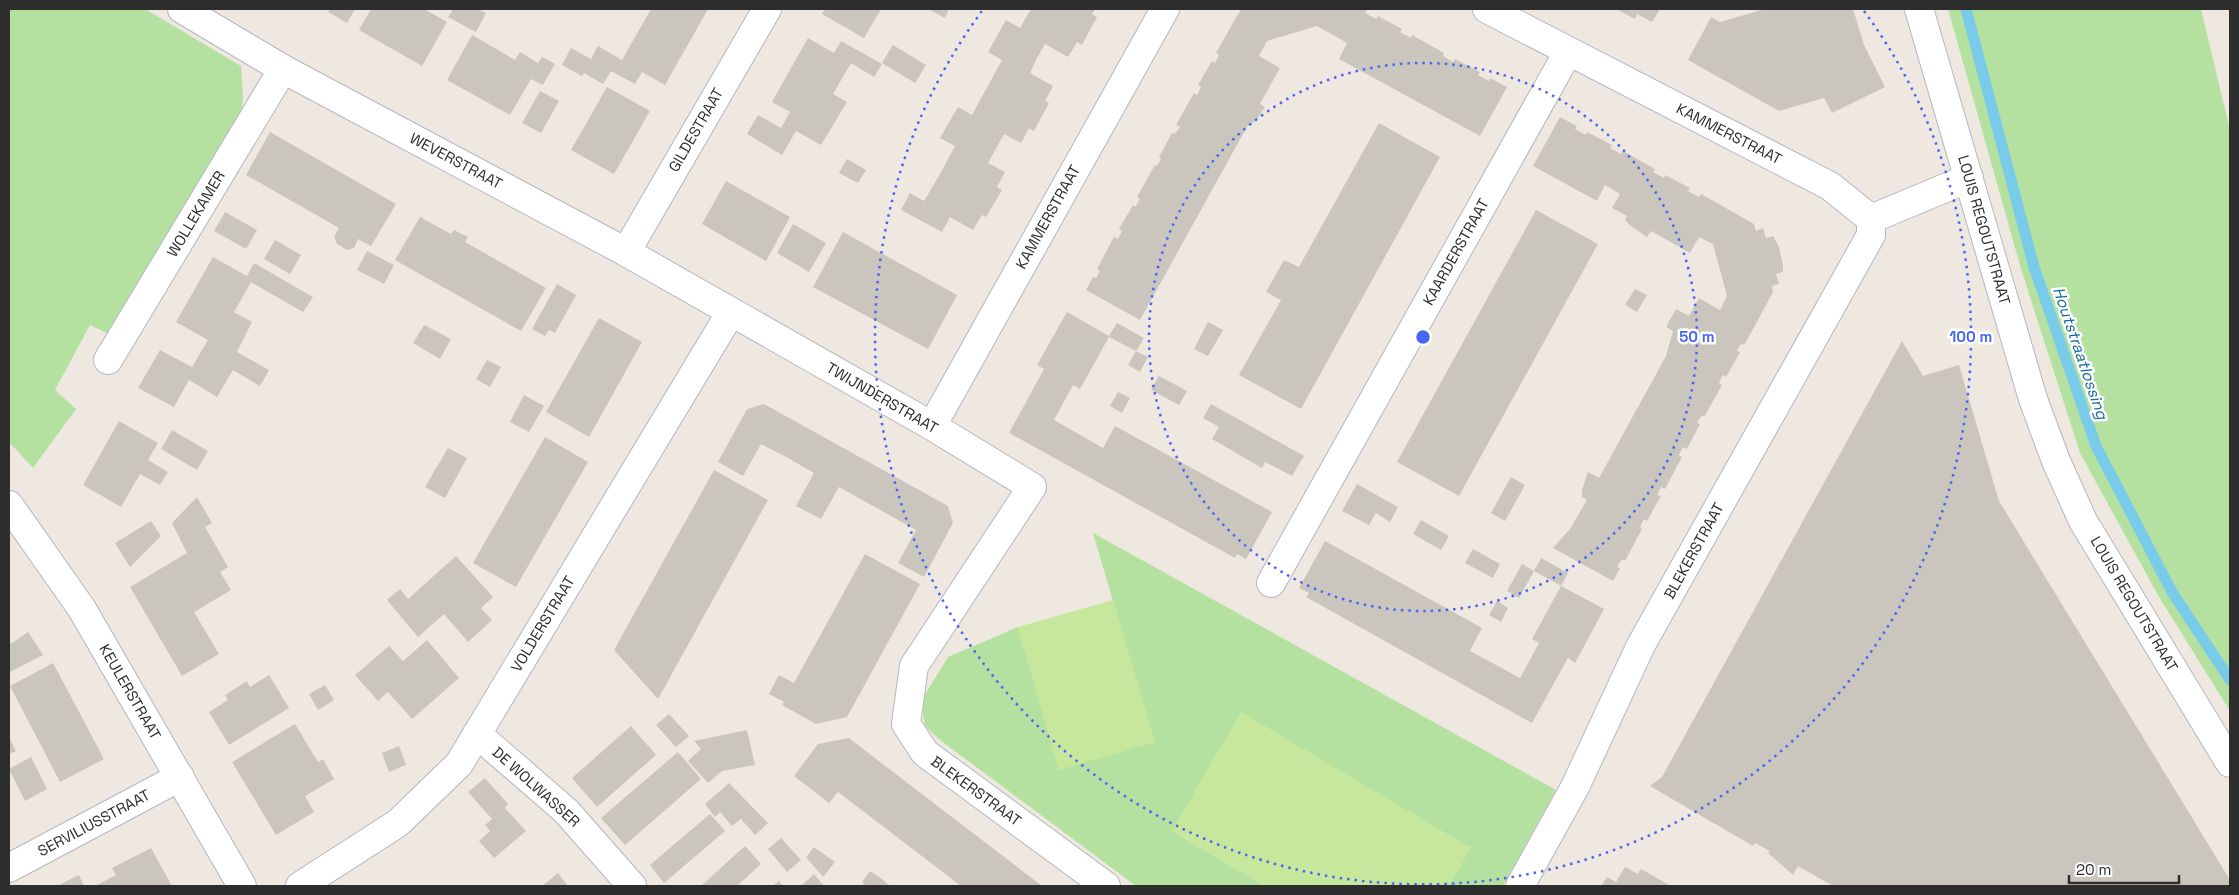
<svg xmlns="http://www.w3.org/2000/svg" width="2239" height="895" font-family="'Space Grotesk',sans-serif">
<rect width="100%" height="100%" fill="#eee8e0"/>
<g fill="#b5e1a0">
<path d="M9,9H145L241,66L243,99L240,123L111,335L90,325L55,390L76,409L33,468L9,442Z"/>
<path d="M1948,9H2201L2230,130V711L2159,597L2080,453L2021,269Z"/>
<path d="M1093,533L1556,790L1503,886H1448L1471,847L1172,831L1265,886H1136L940,740L925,726L921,701L948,657L1018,627L1059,769L1154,742Z"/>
</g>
<g fill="#c7e89c">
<path d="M1113,600L1155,742L1059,770L1018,627Z"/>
<path d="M1241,712L1471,848L1448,886H1265L1172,831Z"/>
</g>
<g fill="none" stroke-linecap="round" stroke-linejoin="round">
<path stroke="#79cbea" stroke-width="11" d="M1966,9L2034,267L2096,446L2172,592L2230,680"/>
</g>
<g fill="#cac6be">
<path d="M330,9H355L347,23L328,12Z"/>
<path d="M371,9H424L447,22L422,66L359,30Z"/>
<path d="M453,9H478L486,13L476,32L448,17Z"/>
<path d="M651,9H708L665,85L642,72L635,84L611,71L603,84L584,73L582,76L562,65L571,48L591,59L598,46L622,60Z"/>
<path d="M825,9H881L864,38L822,14Z"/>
<path d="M928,9H949L945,18Z"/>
<path d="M1031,9H1095L1092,14L1097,17L1082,45L1077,42L1068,57L1045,44L1037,58L1030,73L1053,86L1045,101L1049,103L1034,131L1029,128L1021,143L1004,134L988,163L1005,172L997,187L1002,190L986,217L982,215L973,230L950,217L942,232L901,210L910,193L924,201L940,174L955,146L940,138L958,107L972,115L1002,60L988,52L1006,20L1020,28Z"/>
<path d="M1241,9H1365L1367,10L1365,13L1376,19L1378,16L1402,29L1400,32L1411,38L1412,35L1444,53L1443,56L1453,62L1455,59L1480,72L1478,75L1489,81L1490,78L1507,87L1480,136L1339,59L1347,43L1317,26L1267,41L1259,56L1280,68L1260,104L1265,107L1256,121L1248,125L1140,320L1086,290L1093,277L1096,278L1100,271L1097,269L1114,237L1118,239L1122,231L1119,229L1133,205L1135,207L1140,199L1137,197L1155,165L1157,166L1161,159L1159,157L1172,133L1175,134L1180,127L1176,125L1194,93L1197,95L1201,87L1198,85L1212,61L1215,63L1219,55L1216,53Z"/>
<path d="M1616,9H1660L1652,22L1637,14L1635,19Z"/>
<path d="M1765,9H1853L1864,45L1885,87L1832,113L1824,98L1779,111L1688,60L1711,17L1720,22Z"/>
<path d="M472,35L515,60L520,52L538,63L542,57L555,64L543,85L531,79L510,115L447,80Z"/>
<path d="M808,38L834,53L841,41L882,64L874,77L851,63L833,94L847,102L821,145L796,131L782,155L747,134L758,115L781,128L790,112L772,102Z"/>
<path d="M893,45L926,65L915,83L882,63Z"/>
<path d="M607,87L650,111L614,174L571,150Z"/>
<path d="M540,91L559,101L541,133L522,123Z"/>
<path d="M1560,117L1577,126L1575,129L1586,135L1587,132L1612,145L1610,148L1621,154L1623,151L1655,169L1653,172L1664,178L1665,175L1690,188L1688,191L1699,197L1701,194L1754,224L1756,231L1763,228L1766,238L1773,236L1779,247L1783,266V272L1776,274L1779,284L1772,286L1773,292L1753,329L1744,345L1741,343L1737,351L1740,352L1726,377L1723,375L1719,383L1722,385L1704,417L1702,415L1697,423L1700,424L1687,449L1683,447L1679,455L1682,457L1665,489L1661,487L1657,495L1661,496L1647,521L1644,519L1640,527L1642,529L1625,561L1622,559L1617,567L1620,568L1613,581L1553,548L1570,529L1587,500L1582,497V490L1588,472L1599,478L1666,356L1673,331L1666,327L1676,309L1689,316L1699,298L1720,310L1727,296L1713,244L1699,237L1690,253L1651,231L1647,237L1631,226L1625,220L1627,216L1612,208L1620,194L1605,185L1597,201L1533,166Z"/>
<path d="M1379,123L1440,157L1301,409L1239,375L1281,300L1266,292L1284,260L1299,267Z"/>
<path d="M270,132L396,204L371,246L358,239L354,248L347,250L337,244L334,237L339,228L246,175Z"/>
<path d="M847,159L866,170L858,183L839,173Z"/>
<path d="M726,181L790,217L766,261L702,224Z"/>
<path d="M1536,210L1598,244L1459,496L1397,462Z"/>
<path d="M225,212L257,230L246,249L214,231Z"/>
<path d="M420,217L451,234L454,230L468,237L465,242L546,288L521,331L395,260Z"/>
<path d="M793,224L826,243L809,272L777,253Z"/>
<path d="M843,232L957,295L928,349L813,287Z"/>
<path d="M275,240L301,255L290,274L264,259Z"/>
<path d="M367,251L394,265L384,284L357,270Z"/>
<path d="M213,257L247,276L254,263L313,297L303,312L251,282L234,312L252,322L237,352L269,370L260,386L233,370L217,397L189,380L174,407L138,388L160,350L192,367L208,340L176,322Z"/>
<path d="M557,284L576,295L555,333L549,330L545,336L532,329Z"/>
<path d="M1635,289L1647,295L1637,312L1625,305Z"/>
<path d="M1067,312L1109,336L1117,323L1144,338L1136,351L1148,357L1140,372L1128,365L1136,351L1109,337L1080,389L1073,385L1054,420L1103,448L1115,426L1272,512L1246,559L1237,554L1235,558L1009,433L1044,369L1037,365Z"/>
<path d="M599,318L642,342L589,437L546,412Z"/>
<path d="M1208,322L1223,330L1208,356L1194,349Z"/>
<path d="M424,325L451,339L440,359L413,343Z"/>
<path d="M1902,341L1923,376L1959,365L1999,501L2230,880V886H1833L1798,866L1793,875L1768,853L1770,851L1755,843L1753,846L1650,786L1662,777Z"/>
<path d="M487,360L501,367L490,387L476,379Z"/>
<path d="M1159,376L1187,391L1179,405L1151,390Z"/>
<path d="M1118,392L1130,398L1122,413L1110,406Z"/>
<path d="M524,395L544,406L529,432L510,422Z"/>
<path d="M764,404L948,506L953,523L924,577L898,563L916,530L839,487L821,519L796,506L814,473L788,458L761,444L743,476L718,462L747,409Z"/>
<path d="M1211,404L1304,456L1292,476L1265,462L1262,468L1212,439L1219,427L1203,418Z"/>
<path d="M119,421L158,443L148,460L168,472L160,485L140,474L121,507L83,485Z"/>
<path d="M172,430L208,451L197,470L161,449Z"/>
<path d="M545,437L588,462L516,587L473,563Z"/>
<path d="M448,448L467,458L445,498L425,487Z"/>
<path d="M714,470L768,500L658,699L614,650Z"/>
<path d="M1511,477L1525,485L1505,521L1491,513Z"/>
<path d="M1357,484L1398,507L1390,522L1376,513L1369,525L1342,511Z"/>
<path d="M197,497L212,523L205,527L228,567L220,572L231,590L194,612L219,654L182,676L130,587L187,553L172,523Z"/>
<path d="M1421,520L1449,536L1441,550L1413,534Z"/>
<path d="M151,521L161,536L130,567L115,543Z"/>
<path d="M1325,541L1482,628L1470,651L1520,678L1539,643L1532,639L1561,586L1604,609L1575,663L1568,658L1532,723L1306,597L1309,593L1299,588Z"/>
<path d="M1473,549L1500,564L1493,578L1465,563Z"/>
<path d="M865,554L920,584L847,717L816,724L782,705L784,702L769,694L779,675L794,683Z"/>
<path d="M456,556L493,597L481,608L492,620L468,642L444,614L418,637L387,600L400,589L408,599Z"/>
<path d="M1541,558L1568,573L1561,586L1534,571Z"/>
<path d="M1522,564L1534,571L1519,598L1507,591Z"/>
<path d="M1497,601L1508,608L1501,622L1489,615Z"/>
<path d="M28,632L43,655L10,672L9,645Z"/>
<path d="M427,640L459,678L412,719L388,692L378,701L355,675L389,646L403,661Z"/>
<path d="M53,663L104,759L60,782L10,686Z"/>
<path d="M269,675L289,708L229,745L209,712L228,700L225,695L247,681L250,687Z"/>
<path d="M325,685L334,700L318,710L309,694Z"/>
<path d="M669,714L689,736L676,747L656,725Z"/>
<path d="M295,724L318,762L323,759L334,779L305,796L314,812L276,835L232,762Z"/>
<path d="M631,726L656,755L597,807L572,778Z"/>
<path d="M747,730L755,765L722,771L708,783L688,761L701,749L694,741Z"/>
<path d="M9,737L16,751L9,754Z"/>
<path d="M849,738L867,752L1042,886H961L838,792L829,803L794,776L818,744Z"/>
<path d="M399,746L406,765L389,772L382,753Z"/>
<path d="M678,752L701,779L625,845L601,818Z"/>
<path d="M31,757L47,789L25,801L9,769Z"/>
<path d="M485,778L508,804L505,808L526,831L494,858L479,841L490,831L485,825L492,819L468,792Z"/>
<path d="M729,783L768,823L755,835L741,819L732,826L720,812L715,817L705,804Z"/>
<path d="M710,814L725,831L664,883L650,865Z"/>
<path d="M781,838L801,860L787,872L768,849Z"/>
<path d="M745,846L761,864L737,886H701Z"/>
<path d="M814,847L835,862L823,877L806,857Z"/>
<path d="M151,848L172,886H95L116,875L112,868Z"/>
<path d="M1625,867L1638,874L1641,869L1671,886H1601L1607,877L1616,882Z"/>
<path d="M870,871L882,879L890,886H866L862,882Z"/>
<path d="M558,873L568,886H542Z"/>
<path d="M814,874L824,886H801L813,875Z"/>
<path d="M79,875L84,886H57Z"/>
<path d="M779,881L783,886H773Z"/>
</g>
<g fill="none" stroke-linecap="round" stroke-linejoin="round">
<g stroke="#b4b6c0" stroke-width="30">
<g id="minor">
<path d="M182,9L283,69L626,252L932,426L1032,487L914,666L906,724L925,753L1106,886"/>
<path d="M1487,9L1830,186L1871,219L1969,178"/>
<path d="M626,252L767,9"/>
<path d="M108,360L283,69"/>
<path d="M932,426L1165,9"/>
<path d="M1271,583L1568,52"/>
<path d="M477,734L566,811L632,886"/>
<path d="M9,868L180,777"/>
<path d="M300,886L398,823L459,764L731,312"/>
<path d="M1520,886L1575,787L1641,645L1871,235V219"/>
</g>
</g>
<g stroke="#b4b6c0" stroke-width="30">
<g id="tertiary">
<path d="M1919,9L2033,399L2056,461L2083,521L2230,763"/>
<path d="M9,505L82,609L242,886"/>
</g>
</g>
<use href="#minor" stroke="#fff" stroke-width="28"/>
<use href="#tertiary" stroke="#fff" stroke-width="28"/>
</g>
<g fill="none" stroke="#4866f3" stroke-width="2.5" stroke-dasharray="2.5 5">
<circle cx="1423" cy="337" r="274"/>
<path d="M1864 11A548 548 0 1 1 982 11"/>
</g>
<g text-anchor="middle" stroke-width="5" stroke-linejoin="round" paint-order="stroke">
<g font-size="15" fill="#2d2d2d" stroke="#fff">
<text transform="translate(696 130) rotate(-60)" y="5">GILDESTRAAT</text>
<text transform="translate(1729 134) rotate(27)" y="5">KAMMERSTRAAT</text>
<text transform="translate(456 161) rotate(28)" y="5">WEVERSTRAAT</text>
<text transform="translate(196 214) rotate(-59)" y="5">WOLLEKAMER</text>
<text transform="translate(1048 217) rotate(-61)" y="5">KAMMERSTRAAT</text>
<text transform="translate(1984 230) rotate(74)" y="5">LOUIS REGOUTSTRAAT</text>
<text transform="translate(1456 252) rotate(-61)" y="5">KAARDERSTRAAT</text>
<text transform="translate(882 398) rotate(30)" y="5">TWIJNDERSTRAAT</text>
<text transform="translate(1694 551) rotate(-61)" y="5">BLEKERSTRAAT</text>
<text transform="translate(2134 604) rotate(59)" y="5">LOUIS REGOUTSTRAAT</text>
<text transform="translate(543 624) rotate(-59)" y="5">VOLDERSTRAAT</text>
<text transform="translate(130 692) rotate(60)" y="5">KEULERSTRAAT</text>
<text transform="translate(536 787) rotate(42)" y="5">DE WOLWASSER</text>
<text transform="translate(976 791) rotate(36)" y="5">BLEKERSTRAAT</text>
<text transform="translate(94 823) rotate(-28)" y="5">SERVILIUSSTRAAT</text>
</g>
<g font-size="16" font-style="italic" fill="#136b9b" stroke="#fff">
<text transform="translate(2081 353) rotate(71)" y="6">Houtstraatlossing</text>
</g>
</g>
<circle cx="1423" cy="337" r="8" fill="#4866f3" stroke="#fff" stroke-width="2.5"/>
<g font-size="15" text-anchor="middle" font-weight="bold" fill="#4866f3" stroke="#fff" stroke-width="5" stroke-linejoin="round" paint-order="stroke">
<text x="1697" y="342">50 m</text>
<text x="1971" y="342">100 m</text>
</g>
<rect width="2239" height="895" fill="none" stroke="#2d2d2d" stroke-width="20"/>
<path d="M2069 875v8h110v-8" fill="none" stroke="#2d2d2d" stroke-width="2.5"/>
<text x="2076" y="875" font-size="15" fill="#2d2d2d" stroke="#ffffff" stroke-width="4" paint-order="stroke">20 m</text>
</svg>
